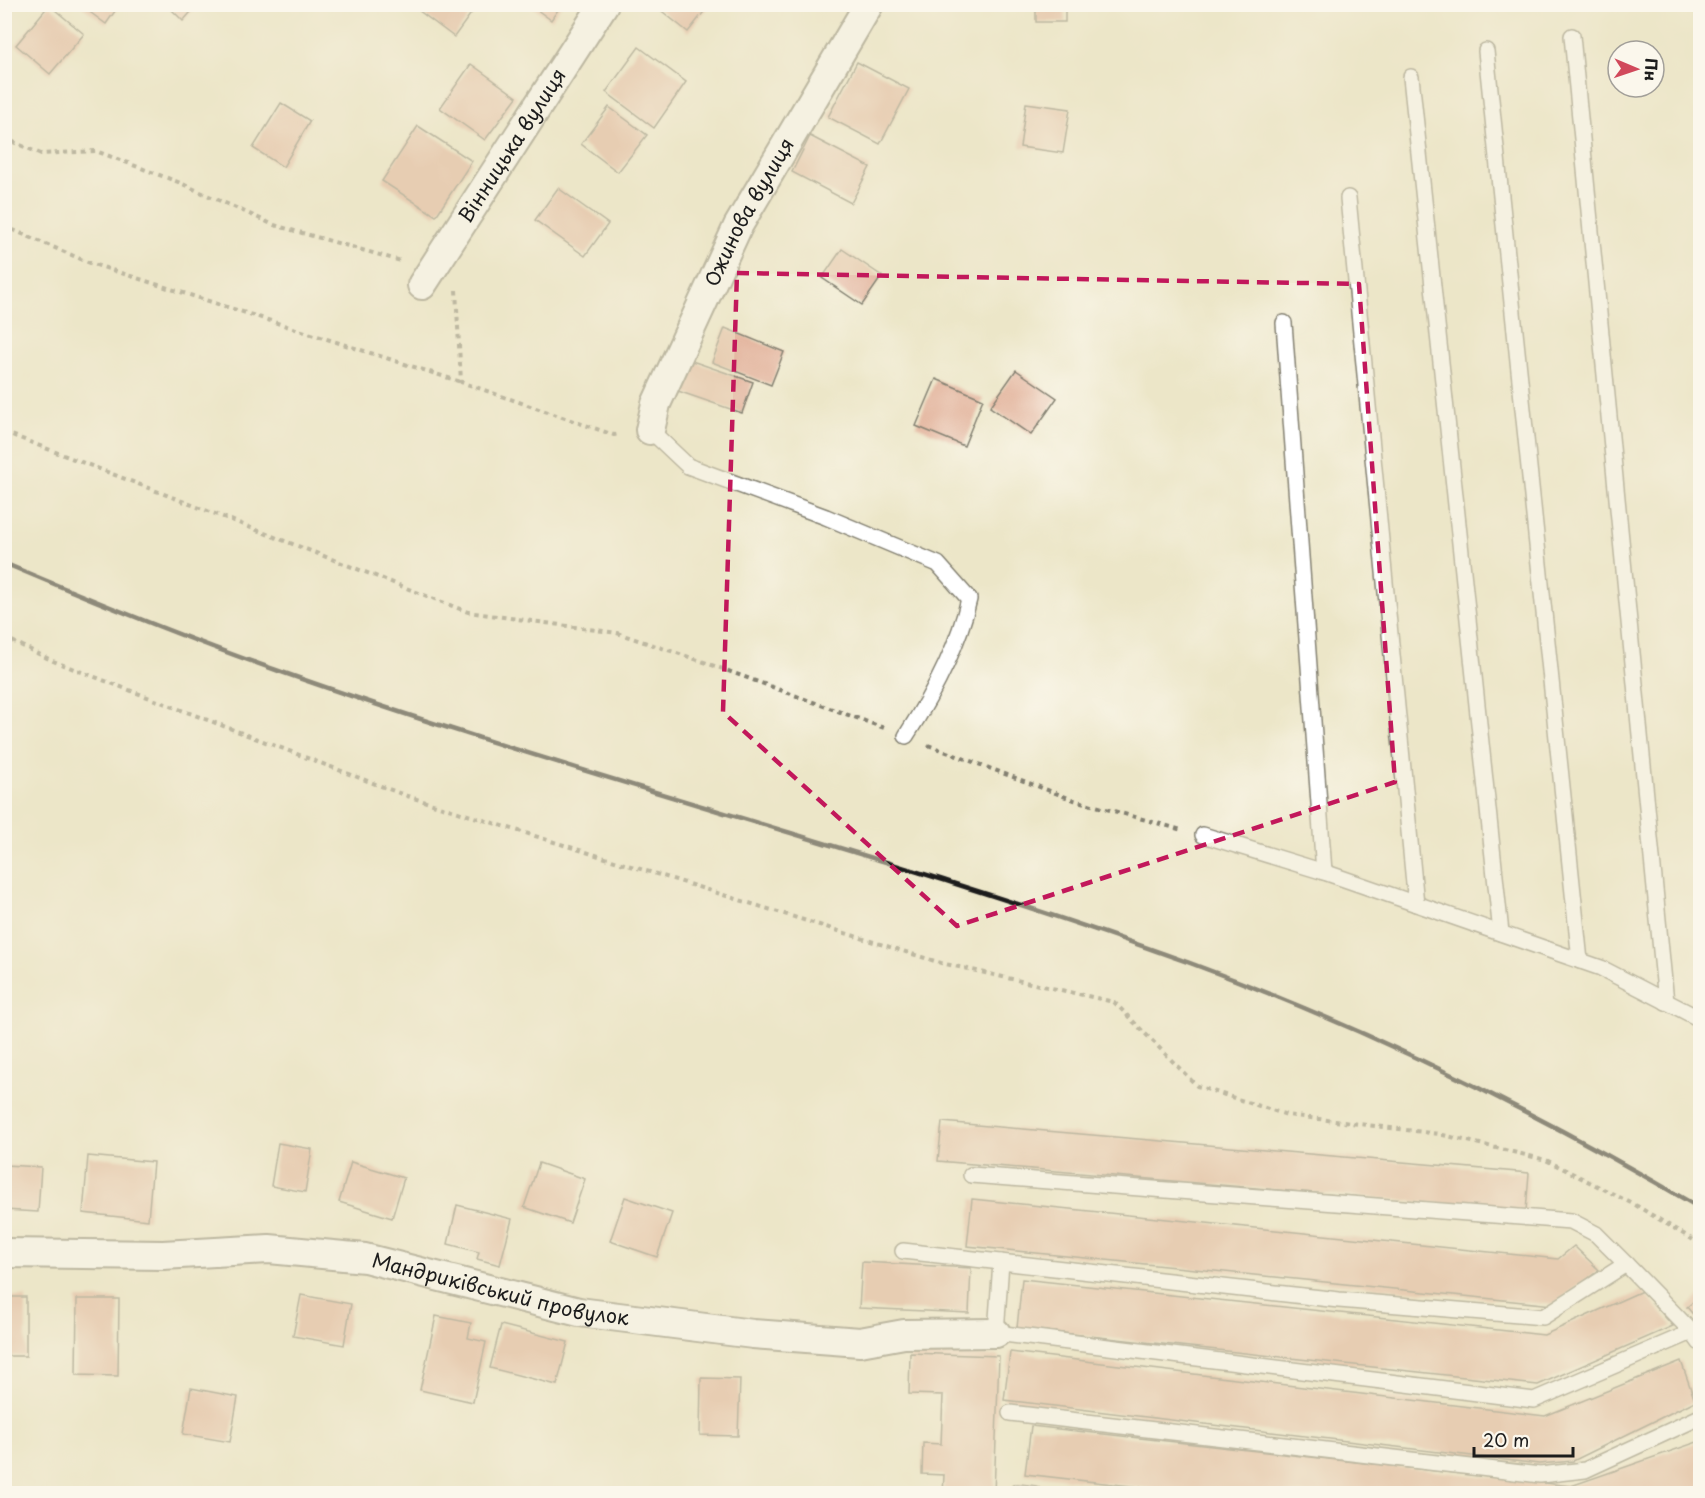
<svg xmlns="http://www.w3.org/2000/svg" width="1705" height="1498" font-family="'Playpen Sans',sans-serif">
<rect width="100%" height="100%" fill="#fbf7ec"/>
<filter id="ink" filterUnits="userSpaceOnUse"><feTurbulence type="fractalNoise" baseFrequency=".0167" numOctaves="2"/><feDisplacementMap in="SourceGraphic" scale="12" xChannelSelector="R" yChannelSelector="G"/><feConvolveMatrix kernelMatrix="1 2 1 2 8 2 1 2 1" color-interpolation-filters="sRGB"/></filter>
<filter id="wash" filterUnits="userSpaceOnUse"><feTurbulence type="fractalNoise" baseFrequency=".008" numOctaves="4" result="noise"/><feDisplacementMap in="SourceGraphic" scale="24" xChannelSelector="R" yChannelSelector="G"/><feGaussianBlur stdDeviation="1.35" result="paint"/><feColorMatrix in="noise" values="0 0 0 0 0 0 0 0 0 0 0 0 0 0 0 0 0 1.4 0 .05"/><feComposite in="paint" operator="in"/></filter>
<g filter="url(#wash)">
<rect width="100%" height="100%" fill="#ece6c8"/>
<g id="blocks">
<g fill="#e1af97">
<path d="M79,4H120L106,24Z"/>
<path d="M166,4H198L183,21Z"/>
<path d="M410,4H478L454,37Z"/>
<path d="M529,4H562L551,20Z"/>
<path d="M653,4H710L688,32Z"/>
<rect x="1036" y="4" width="29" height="18"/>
<path d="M49,5L84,34L50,74L16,45Z"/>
<path d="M639,47L686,82L654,128L606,92Z"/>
<path d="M857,62L909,89L880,144L828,117Z"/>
<path d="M471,64L517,97L485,140L440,108Z"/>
<path d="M281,103L310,121L283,167L253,148Z"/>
<path d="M1026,103L1070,109L1063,153L1020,147Z"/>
<path d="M609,107L647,135L618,172L581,144Z"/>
<path d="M418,126L472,161L436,216L382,181Z"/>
<path d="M810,136L870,167L851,203L792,172Z"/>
<path d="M558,188L608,224L585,256L535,220Z"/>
<path d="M842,249L882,276L862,305L822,278Z"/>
<path d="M725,328L784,352L771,385L712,362Z"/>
<path d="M689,360L753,382L742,413L678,391Z"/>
<path d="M1016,370L1057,398L1031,435L990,407Z"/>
<path d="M936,379L983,399L964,446L916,426Z"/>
<path d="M942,1122L1529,1173L1526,1211L938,1161Z"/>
<path d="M278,1143L312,1149L305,1192L271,1186Z"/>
<path d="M88,1156L153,1162L148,1220L83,1213Z"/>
<path d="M351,1162L404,1178L392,1218L339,1202Z"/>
<path d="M539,1163L585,1179L570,1223L524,1207Z"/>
<path d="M4,1165L41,1167L38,1212L4,1210Z"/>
<path d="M625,1197L672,1213L657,1257L610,1241Z"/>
<path d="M972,1199L1558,1259L1574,1246L1599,1270L1553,1305L967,1246Z"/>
<path d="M457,1205L512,1219L500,1265L477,1259L479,1252L448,1244Z"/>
<path d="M862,1262L971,1268L969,1313L859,1308Z"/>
<path d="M1022,1279L1544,1335L1642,1291L1673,1326L1538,1385L1017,1328Z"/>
<path d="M301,1295L351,1304L344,1345L293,1336Z"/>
<path d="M1700,1296V1323L1687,1307Z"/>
<rect x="4" y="1297" width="22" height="59"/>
<path d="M77,1299H119L118,1376L76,1375Z"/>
<path d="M436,1316L471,1323L468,1338L486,1342L473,1402L420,1390Z"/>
<path d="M501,1325L568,1342L557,1385L490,1368Z"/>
<path d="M1010,1352L1545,1416L1681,1361L1695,1401L1573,1461L1539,1464L1004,1400Z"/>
<path d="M910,1353L999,1356L994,1494H943L944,1475L922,1474L923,1443L941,1444L943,1395L909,1394Z"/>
<path d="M701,1378L740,1379L738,1436L700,1435Z"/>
<path d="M191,1388L238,1397L230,1442L183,1434Z"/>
<path d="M1031,1426L1571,1486L1700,1441V1492L1201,1494L1025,1474Z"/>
</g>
</g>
</g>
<g filter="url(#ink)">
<use href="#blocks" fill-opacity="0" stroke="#848172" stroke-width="1.5"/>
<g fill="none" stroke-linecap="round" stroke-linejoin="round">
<g stroke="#848172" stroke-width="18">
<g id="lane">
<path d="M1572,36L1666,1002"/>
<path d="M1486,51L1580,961"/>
<path d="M1411,77L1501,933"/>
<path d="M1348,198L1416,904"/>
<path d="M1284,323L1324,872"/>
<path d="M650,430L688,466L826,517L938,564L969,599C958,648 933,694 906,736"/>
<path d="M1203,835L1324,872L1601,968L1700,1019"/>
<path d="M903,1251L1339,1300L1543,1317L1626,1264L1596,1234L1571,1221L971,1175"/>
<path d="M1001,1262L996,1333L1534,1400L1692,1332L1700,1343"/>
<path d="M1626,1264L1692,1332"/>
<path d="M1010,1413L1540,1475L1585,1470L1700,1417"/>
<path d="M1017,1492L1034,1494"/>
</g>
</g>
<g stroke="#848172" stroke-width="32">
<g id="street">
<path id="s1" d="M422,285L604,4"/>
<path id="s2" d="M650,430L656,404L738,226L869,4"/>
<path id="s3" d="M4,1253L163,1255L269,1249L365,1258L579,1312L753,1334L860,1342L904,1334L996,1333"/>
</g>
</g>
<g stroke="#848172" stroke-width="4" stroke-dasharray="4.5 4.5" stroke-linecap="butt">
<path d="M4,138L41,154L96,151L178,182L274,225L401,261"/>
<path d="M4,226L90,263L461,382"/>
<path d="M456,290L461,382L614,435L620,434"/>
<path d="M4,432L468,612L617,633L701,661L884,728"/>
<path d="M4,637L53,661L407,796L941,963L1114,1002L1197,1086L1287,1115L1439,1134L1546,1160L1637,1206L1700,1244"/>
<path d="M928,745L1074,800L1182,830"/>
</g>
<use href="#lane" stroke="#fff" stroke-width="15"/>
<use href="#street" stroke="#fff" stroke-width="28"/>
<path stroke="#1c1c1c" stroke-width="4.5" d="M4,563C94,601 184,638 276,670C578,777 890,854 1190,963C1367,1028 1538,1113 1700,1208"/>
</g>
</g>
<path d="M0 0H1705V1498H0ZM737,273L1359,284L1395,782L957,926L723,712Z" fill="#ece6c8" fill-opacity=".55" fill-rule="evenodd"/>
<path fill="none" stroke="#c2185b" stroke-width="4.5" stroke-dasharray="12 8" stroke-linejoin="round" d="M737,273L1359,284L1395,782L957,926L723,712Z"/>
<g text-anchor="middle" stroke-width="5" stroke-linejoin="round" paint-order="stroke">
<g font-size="20" fill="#1c1c1c" stroke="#fbf7ec">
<text dy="7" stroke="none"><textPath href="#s1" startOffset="166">Вінницька вулиця</textPath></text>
<text dy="7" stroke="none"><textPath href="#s2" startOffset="240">Ожинова вулиця</textPath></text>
<text dy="7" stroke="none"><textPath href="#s3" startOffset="501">Мандриківський провулок</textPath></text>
</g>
</g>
<rect width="1705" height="1498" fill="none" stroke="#fbf7ec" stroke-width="24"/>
<g transform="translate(1636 69) rotate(92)"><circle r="28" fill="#fbf7ec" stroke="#a29f99" stroke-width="1.5"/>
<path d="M0-4.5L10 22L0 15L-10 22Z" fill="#d1495b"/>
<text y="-9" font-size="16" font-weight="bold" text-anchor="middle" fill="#1c1c1c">Пн</text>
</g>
<path d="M1474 1447v9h99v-9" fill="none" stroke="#1c1c1c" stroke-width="3"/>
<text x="1483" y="1447" font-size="18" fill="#1c1c1c" stroke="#fbf7ec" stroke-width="4.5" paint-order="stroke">20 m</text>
</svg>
